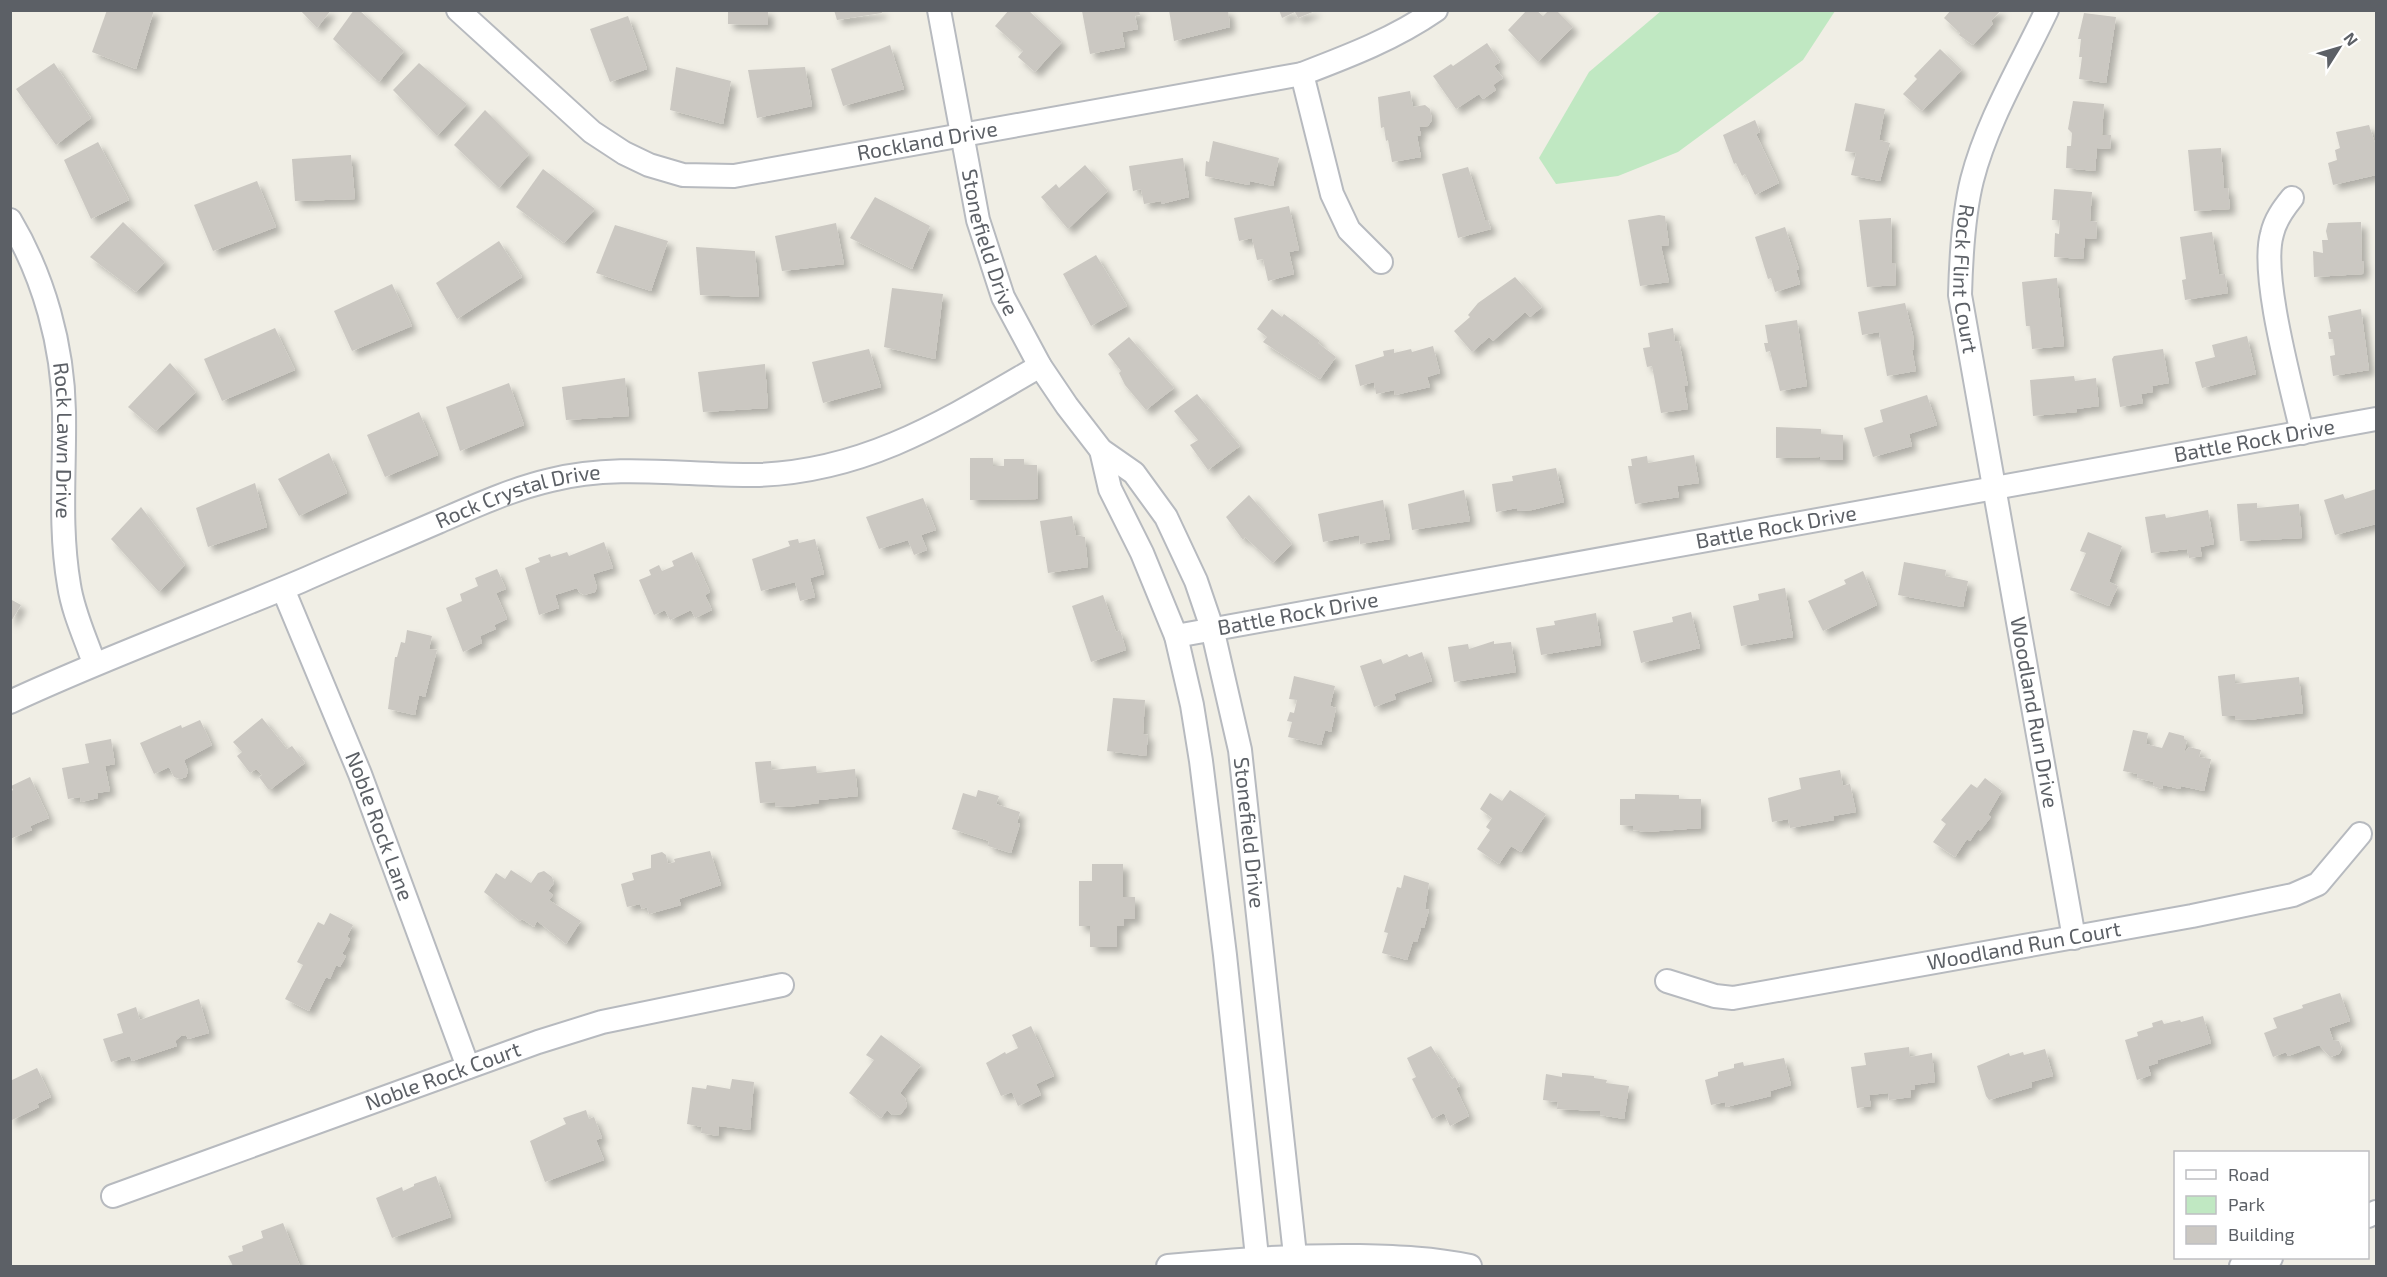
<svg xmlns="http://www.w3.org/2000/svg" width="2387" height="1277" font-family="'Exo 2',sans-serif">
<defs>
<filter id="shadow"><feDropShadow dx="5.5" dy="5.5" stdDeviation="3" flood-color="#0004"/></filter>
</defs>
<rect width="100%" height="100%" fill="#f0eee5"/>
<path fill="#c0e8c2" d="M1661,11H1835L1803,60L1678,152L1618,176L1556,184L1539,158L1589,72Z"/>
<g fill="#cbc8c2" filter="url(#shadow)">
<path d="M107,10H154L136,69L92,52Z"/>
<path d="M300,10H331L317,28Z"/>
<path d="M354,10H359L404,51L379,82L333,39Z"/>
<path d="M728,10H768V25L728,24Z"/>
<path d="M834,10H881L882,13L837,20Z"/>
<path d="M1009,10H1028L1062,42L1035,72L1018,57L1023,51L995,26Z"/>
<path d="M1139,10L1140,15L1135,16L1138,29L1122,32L1125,47L1090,54L1082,11Z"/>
<path d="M1169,10H1228L1230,27L1174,41Z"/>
<path d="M1279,10H1315V11L1298,18L1295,12L1282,18Z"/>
<path d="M1527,10H1536L1543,16L1549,10H1556L1573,27L1538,62L1508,30Z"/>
<path d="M1951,10H2001L1991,21L1993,24L1973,45L1959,35L1960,33L1944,18Z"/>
<path d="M2084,13L2116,17L2106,83L2079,79L2082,57H2079L2081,39H2078Z"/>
<path d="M628,16L647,69L610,82L590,29Z"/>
<path d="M1487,43L1500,62L1494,66L1503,78L1493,85L1496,90L1483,99L1479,94L1456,109L1433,76L1451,64L1453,66Z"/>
<path d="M890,45L904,89L843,106L831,69Z"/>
<path d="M1940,49L1962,70L1922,111L1903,94L1917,79L1914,76Z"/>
<path d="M54,63L91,118L56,145L16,89Z"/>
<path d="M419,63L467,104L437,136L393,90Z"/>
<path d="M676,67L731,81L723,124L670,110Z"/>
<path d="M805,67L812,106L757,118L748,70Z"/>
<path d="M1410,91L1413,107L1425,105L1430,109L1432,120L1428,126L1419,127L1421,135L1417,136L1421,157L1392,162L1388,140L1386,141L1384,127L1381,128L1378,97Z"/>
<path d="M2073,101L2104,104L2102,135H2111L2110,149L2097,148L2095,171L2066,168L2067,146H2071L2072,133L2068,129Z"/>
<path d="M1855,103L1885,109L1879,140L1890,143L1880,181L1851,175L1856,153L1845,151Z"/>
<path d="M485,110L529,154L499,188L454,145Z"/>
<path d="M1755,120L1760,132L1756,134L1779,183L1755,195L1745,174L1742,176L1736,163L1734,164L1723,135Z"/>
<path d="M2369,125L2376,146V175L2333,185L2328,163L2337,160L2335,150L2340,148L2336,132Z"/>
<path d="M1213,141L1279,158L1273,186L1250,181L1249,185L1205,176L1206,161L1209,162Z"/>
<path d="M98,142L129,200L91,219L64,160Z"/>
<path d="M2221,148L2224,188H2228L2230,209L2194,211L2188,150Z"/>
<path d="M351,155L355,199L295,201L292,159Z"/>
<path d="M1183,158L1189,197L1161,204V201L1144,204L1141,189L1133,191L1129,166Z"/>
<path d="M1085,165L1108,191L1068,229L1041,197L1056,184L1059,188Z"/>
<path d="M1468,167L1485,220H1488L1491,229L1458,238L1442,174Z"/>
<path d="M543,169L595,209L564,243L516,207Z"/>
<path d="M257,181L276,227L213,251L194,205Z"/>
<path d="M2054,189L2092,192L2090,221L2097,222L2096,239L2085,238L2083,259L2054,257L2055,233L2059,234L2060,220H2052Z"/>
<path d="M875,197L930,226L912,269L850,238Z"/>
<path d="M1289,206L1299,250L1289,252L1294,274L1268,281L1263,259L1257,260L1252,238L1239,241L1234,218Z"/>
<path d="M1659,215L1665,216L1669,245L1661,246L1669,282L1640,286L1628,220Z"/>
<path d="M1891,218L1892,263H1895L1896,285L1867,287L1859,220Z"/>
<path d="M123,222L165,262L136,292L90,257Z"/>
<path d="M2361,222L2362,261H2364L2363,274L2314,277L2313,251L2323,253L2322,240H2328L2326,231L2328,223Z"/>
<path d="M836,223L844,264L782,271L775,236Z"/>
<path d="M615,225L668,241L651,291L596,273Z"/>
<path d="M1785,227L1799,269L1796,270L1800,284L1775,292L1771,278L1768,279L1755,237Z"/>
<path d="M2212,232L2219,275L2225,274L2228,293L2185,300L2182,280L2186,279L2180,237Z"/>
<path d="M499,241L522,277L457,319L436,283Z"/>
<path d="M696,247L755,251L759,297L700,295Z"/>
<path d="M1096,255L1127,306L1091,326L1063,274Z"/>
<path d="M1515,277L1542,307L1530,317L1525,312L1493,341L1489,337L1472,352L1454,331L1470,317L1468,315L1478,303Z"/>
<path d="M2057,278L2064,346L2032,349L2030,326H2026L2022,282Z"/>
<path d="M392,284L412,326L352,351L334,311Z"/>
<path d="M892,288L943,294L935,359L884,347Z"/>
<path d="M1905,303L1913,335L1914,349L1912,350L1916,371L1887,376L1879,332L1862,335L1858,312Z"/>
<path d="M1272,309L1282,317L1284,314L1320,341L1318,343L1336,357L1320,379L1263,342L1267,337L1257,329Z"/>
<path d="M2361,309L2369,370L2333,376L2330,356L2335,355L2333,339H2329L2328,332H2331L2328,316Z"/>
<path d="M1797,320L1807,386L1780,391L1770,351L1766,352L1764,343H1768L1765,325Z"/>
<path d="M275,328L295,370L222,401L204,359Z"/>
<path d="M1673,328L1675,342L1679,341L1688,386H1684L1688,409L1661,413L1652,366L1647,367L1643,348L1650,347L1648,333Z"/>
<path d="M2247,336L2256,374L2202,388L2195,362L2215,357L2212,345Z"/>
<path d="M1129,337L1174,388L1146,410L1125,385L1119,373L1121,371L1108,354Z"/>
<path d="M1433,346L1440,373L1427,377L1430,387L1395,395L1394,390L1376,394L1374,382L1360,386L1355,365L1384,356L1383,351L1394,349V353L1411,349L1412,352Z"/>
<path d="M869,349L881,387L823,403L812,362Z"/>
<path d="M2163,349L2169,383L2152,386L2153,392L2141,394L2143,403L2120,407L2112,359L2114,356Z"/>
<path d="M170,363L196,392L156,431L128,407Z"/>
<path d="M765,364L768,408L703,412L698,372Z"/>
<path d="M2074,376L2075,381L2096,378L2099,406L2076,409L2077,412L2033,416L2030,380Z"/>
<path d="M625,378L629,416L566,420L562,387Z"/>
<path d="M509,383L524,425L460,451L446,407Z"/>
<path d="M1197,394L1240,446L1208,470L1190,445L1198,440L1174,411Z"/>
<path d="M1927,395L1937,425L1909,434L1912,446L1873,457L1864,428L1883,422L1880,410Z"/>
<path d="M419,412L438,455L385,477L367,435Z"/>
<path d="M1776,427L1821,429V434L1843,435V460H1820V457L1776,458Z"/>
<path d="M329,453L347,493L299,516L278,479Z"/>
<path d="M1694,455L1699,483L1677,486L1679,497L1635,504L1628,466H1632L1631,459L1647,456L1648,463Z"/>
<path d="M970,458H993V466H1004V459H1024V465H1037L1038,499L970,500Z"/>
<path d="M1556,468L1564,502L1532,510L1517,511V508L1496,512L1492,484L1513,481L1512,476Z"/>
<path d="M255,483L267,527L208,547L196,508Z"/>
<path d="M2376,489V524L2335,535L2324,500L2343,494L2345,499Z"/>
<path d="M1464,490L1470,521L1412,530L1408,504Z"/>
<path d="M1249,495L1292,544L1273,563L1245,537L1243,540L1226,517Z"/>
<path d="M923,498L936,530L921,535L927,550L914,555L908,540L879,549L866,517Z"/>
<path d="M1383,500L1390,539L1360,544L1359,535L1323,542L1318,514Z"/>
<path d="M2257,503V508L2299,504L2302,538L2240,541L2237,504Z"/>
<path d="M141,507L185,565L159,592L111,539Z"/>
<path d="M2208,510L2214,544L2200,547L2202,556L2189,558L2187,549L2151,553L2145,517L2165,514L2166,518Z"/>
<path d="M1072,516L1076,535L1085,537L1088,567L1048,573L1040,521Z"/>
<path d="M2088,532L2122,546L2109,582L2118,586L2109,606L2070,590L2086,553L2080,551Z"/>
<path d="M798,539L799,543L815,539L824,574L810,578L815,597L800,601L795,582L761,591L752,559L790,546L788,541Z"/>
<path d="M604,542L613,568L593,574L597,587L595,592L584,595L579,592L577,588L555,595L559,608L539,615L525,568L540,562L538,558L550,554L551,557L567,552L569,556Z"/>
<path d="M692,552L710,592L705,595L712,610L695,618L691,610L670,620L665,610L654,615L639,580L651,575L649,570L659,565L662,571L674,566L672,561Z"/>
<path d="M1904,562L1946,570L1945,576L1968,581L1963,607L1898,595Z"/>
<path d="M497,569L506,589L496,593L507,619L494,625L496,629L480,636L482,643L463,652L446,608L462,601L460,594L478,586L475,578Z"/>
<path d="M1863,571L1877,605L1823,631L1808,601L1846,584L1844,580Z"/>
<path d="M1785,588L1793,637L1741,646L1733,606L1759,600L1758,594Z"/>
<path d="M1103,595L1116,632L1120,630L1126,650L1091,662L1072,606Z"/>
<path d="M10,599L21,605L10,623Z"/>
<path d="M1691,612L1700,648L1641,663L1633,631L1673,622L1672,617Z"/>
<path d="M1596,613L1601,645L1541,655L1536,628L1555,625L1554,621Z"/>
<path d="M407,630L432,636L429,649L437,650L425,697L419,695L415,715L388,709L395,657H397L401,642L405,643Z"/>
<path d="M1494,641V644L1511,642L1516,672L1454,682L1448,647L1468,644L1469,649Z"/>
<path d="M1422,652L1432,681L1394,694L1396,699L1374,707L1360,666L1381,659L1383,664L1407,654L1409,657Z"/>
<path d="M2235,674V684L2299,677L2303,713L2249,720L2235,719V716H2222L2218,676Z"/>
<path d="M1294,676L1335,686L1330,706L1336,708L1331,732L1325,730L1321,745L1288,737L1292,722L1287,721L1290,712L1294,713L1297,700L1289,699Z"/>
<path d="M1113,698L1145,700L1143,734L1148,735L1146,756L1107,751Z"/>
<path d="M262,718L287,749L292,746L305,763L271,789H268L259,777L262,775L256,769L250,773L237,756L242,752L233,742Z"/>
<path d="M200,720L212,745L184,760L188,771L186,777L180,779L174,777L169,767L154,774L140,743L181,725L182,728Z"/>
<path d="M2133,730L2148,733L2146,744L2162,748L2169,732L2184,736V739L2187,740L2184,753L2189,747L2201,750L2199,757L2211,759L2204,791L2181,786L2180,789L2163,785L2162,789L2153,786L2154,782L2137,778L2138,774L2123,771Z"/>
<path d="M111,739L115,764L105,766L110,791L97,793L98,798L81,802L80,797L68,799L62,768L89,763L85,744Z"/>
<path d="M771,761L772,770L816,766L817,773L855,769L858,796L819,800V803L788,807L775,806V802L760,803L755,762Z"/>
<path d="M1840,770L1843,786L1850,784L1856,812L1833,816L1834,820L1790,828L1788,819L1772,822L1768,798L1801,789L1799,778Z"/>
<path d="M30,777L49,818L30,826L32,830L10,839V792L13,790L11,786Z"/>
<path d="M1985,778L2002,791L1988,815L1991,817L1980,831L1978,829L1970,841L1967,839L1955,857L1933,842L1946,824L1941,820L1971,784L1977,788Z"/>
<path d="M978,790L999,796L996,804L1020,812L1017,823L1020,824L1011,853L988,846L989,841L952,829L963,793L976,797Z"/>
<path d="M1510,790L1546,814L1521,852L1511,846L1499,864L1477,849L1490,830L1486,827L1492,818L1480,809L1490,793L1502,801Z"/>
<path d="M1635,794L1679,795V799H1701V828L1646,832L1633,830V826L1620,825V799H1635Z"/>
<path d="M710,851L721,885L679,899L681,905L649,914L647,907L642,909L640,904L627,907L621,884L634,880L632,873L651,868V855L662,852L666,855L668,864L675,862L674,859Z"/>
<path d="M1092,864H1123V897H1135V919H1124V926H1117V947H1090V926H1079V881H1092Z"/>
<path d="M511,870L531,883L538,873L544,871L552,877L554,883L548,891L553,895L549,900L581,921L566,944L537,921L534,927L522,919L520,921L484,892L496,873L505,879Z"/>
<path d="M1404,875L1429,883L1425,909L1429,910L1424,928H1421L1417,942L1413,941L1407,960L1382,953L1388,933L1384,932L1397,887L1401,888Z"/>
<path d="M330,913L353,925L347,937L350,939L342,954L346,956L340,967L336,965L330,979L326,977L309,1011L285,999L303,965L297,962L318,922L324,925Z"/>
<path d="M2340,993L2350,1021L2329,1028L2333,1040L2339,1041L2342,1049L2339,1054L2330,1057L2319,1045L2288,1056L2286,1052L2273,1057L2264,1033L2277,1028L2273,1018L2303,1008L2302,1005Z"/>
<path d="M199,999L209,1033L188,1039L186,1035L181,1036L175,1041L177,1046L132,1061L130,1056L111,1062L103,1039L123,1033L117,1014L136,1007L140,1020Z"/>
<path d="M2203,1016L2211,1043L2158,1060V1063L2148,1066L2151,1075L2137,1080L2125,1040L2138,1036L2137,1032L2153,1027L2152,1023L2162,1020L2164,1024L2180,1020L2181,1022Z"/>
<path d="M1031,1026L1054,1076L1036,1084L1041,1095L1018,1106L1012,1092L1001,1096L986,1063L1005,1052L1006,1054L1018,1048L1012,1035Z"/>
<path d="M881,1035L921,1065L900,1093L905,1098L907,1106L901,1114L892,1115L887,1110L881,1118L849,1093L874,1060L866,1055Z"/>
<path d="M1431,1046L1452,1079L1455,1077L1460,1086L1456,1088L1469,1116L1450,1126L1444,1113L1432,1119L1412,1079L1416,1077L1407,1058Z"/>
<path d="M1909,1047L1910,1057L1932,1053L1935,1082L1914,1085L1915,1089L1910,1090L1911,1097L1889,1100L1888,1093L1869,1095L1871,1106L1857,1108L1851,1067L1866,1065L1864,1053Z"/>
<path d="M2045,1049L2053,1076L2031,1082L2032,1087L1989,1100L1986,1096L1977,1066L2009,1053L2010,1056L2023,1052L2024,1055Z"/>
<path d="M1784,1058L1791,1085L1770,1091L1771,1096L1726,1107L1725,1102L1711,1105L1705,1080L1718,1076V1072L1734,1068V1064L1743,1062L1744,1066Z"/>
<path d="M37,1068L51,1097L37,1104L39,1107L10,1121V1081Z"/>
<path d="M1562,1073L1594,1076V1078L1607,1080L1606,1083L1629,1086L1624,1119L1600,1115V1111L1557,1109L1558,1102L1543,1100L1546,1074L1562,1077Z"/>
<path d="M732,1079L754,1082L750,1130L719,1126L718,1136L701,1133L702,1127L687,1124L692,1087L706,1089L707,1085L730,1089Z"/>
<path d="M586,1110L589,1119L594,1117L602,1138L596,1140L604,1160L545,1182L530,1141L566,1124L563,1118Z"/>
<path d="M436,1176L451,1217L392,1238L376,1198L402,1187L403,1191L414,1186V1184Z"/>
<path d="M283,1223L300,1266H233L228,1256L243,1251L242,1246L263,1238L261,1231Z"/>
</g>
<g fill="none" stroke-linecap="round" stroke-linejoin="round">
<g stroke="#b7babf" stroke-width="26">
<g id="minor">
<path id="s1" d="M458,10L592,132L624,153L649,165L683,175L734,176L1302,74C1349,56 1394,39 1436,10"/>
<path id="s2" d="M939,10L978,220L1003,297L1040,366L1067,406L1101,450L1134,473L1166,517L1196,581L1212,628L1240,750L1295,1255"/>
<path id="s3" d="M2047,10C2021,65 1987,121 1972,180C1963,216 1961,258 1960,295L2074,938"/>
<path d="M1302,74L1332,194L1349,230L1381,262"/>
<path d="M2292,198C2283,209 2275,220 2272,234C2260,275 2292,388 2302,433"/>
<path id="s4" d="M10,220C44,277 63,346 64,412C65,470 59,527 69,585C73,612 85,637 94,663"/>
<path d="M1101,450L1110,489L1142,553L1176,636L1192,705L1201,761L1225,955L1257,1257"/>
<path id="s5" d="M283,589L360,774L468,1067"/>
<path id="s6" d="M1176,636L2376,419"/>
<path id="s7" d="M10,702C106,657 204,622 301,581C346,561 392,542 438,522C475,506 512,489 551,480C620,463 686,476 755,475C866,472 947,420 1040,366"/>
<path id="s8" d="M1667,981L1715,996L1733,998L2192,916L2293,895L2318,884L2360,834"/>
<path id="s9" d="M113,1196L538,1042L602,1022L782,985"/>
<path d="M2368,1216L2376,1212"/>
<path d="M1168,1266C1233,1260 1294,1255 1360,1256C1397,1257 1433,1258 1470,1266"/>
<path d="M2241,1266L2271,1258"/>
</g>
</g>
<use href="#minor" stroke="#fff" stroke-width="22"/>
</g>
<g text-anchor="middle" stroke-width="4.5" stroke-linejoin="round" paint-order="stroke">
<g font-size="21" fill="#5c6066" stroke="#fff">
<text dy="7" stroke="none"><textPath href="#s1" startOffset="530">Rockland Drive</textPath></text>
<text dy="7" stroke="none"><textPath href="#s2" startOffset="238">Stonefield Drive</textPath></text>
<text dy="7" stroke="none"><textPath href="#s3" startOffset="286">Rock Flint Court</textPath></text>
<text dy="7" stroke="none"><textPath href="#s4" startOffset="230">Rock Lawn Drive</textPath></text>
<text dy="7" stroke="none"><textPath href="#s6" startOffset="1096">Battle Rock Drive</textPath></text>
<text dy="7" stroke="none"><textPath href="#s7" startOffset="549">Rock Crystal Drive</textPath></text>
<text dy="7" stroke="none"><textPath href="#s6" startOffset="610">Battle Rock Drive</textPath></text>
<text dy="7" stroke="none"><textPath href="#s6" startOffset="124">Battle Rock Drive</textPath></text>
<text dy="7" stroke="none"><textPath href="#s3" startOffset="726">Woodland Run Drive</textPath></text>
<text dy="7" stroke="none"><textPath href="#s5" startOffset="256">Noble Rock Lane</textPath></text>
<text dy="7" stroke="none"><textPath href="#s2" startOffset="900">Stonefield Drive</textPath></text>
<text dy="7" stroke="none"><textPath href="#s8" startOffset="364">Woodland Run Court</textPath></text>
<text dy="7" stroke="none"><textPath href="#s9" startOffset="351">Noble Rock Court</textPath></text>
</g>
</g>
<rect width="2387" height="1277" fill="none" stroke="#5c6066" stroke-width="24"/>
<rect x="2174" y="1151" width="195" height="108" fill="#ffffff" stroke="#bebfc2" stroke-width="1.5"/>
<rect x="2186" y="1170" width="30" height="9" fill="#ffffff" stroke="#bebfc2" stroke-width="1.5"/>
<text x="2228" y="1181" font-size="18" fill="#5c6066">Road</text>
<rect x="2186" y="1196" width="30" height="18" fill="#c0e8c2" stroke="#bebfc2" stroke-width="1.5"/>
<text x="2228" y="1211" font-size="18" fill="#5c6066">Park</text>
<rect x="2186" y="1226" width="30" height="18" fill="#cbc8c2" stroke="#bebfc2" stroke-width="1.5"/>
<text x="2228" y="1241" font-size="18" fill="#5c6066">Building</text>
<g transform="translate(2339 48) rotate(53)" stroke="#ffffff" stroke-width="4.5" paint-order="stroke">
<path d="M0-4.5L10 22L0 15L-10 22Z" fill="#5c6066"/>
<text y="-9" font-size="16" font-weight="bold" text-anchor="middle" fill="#5c6066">N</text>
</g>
</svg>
